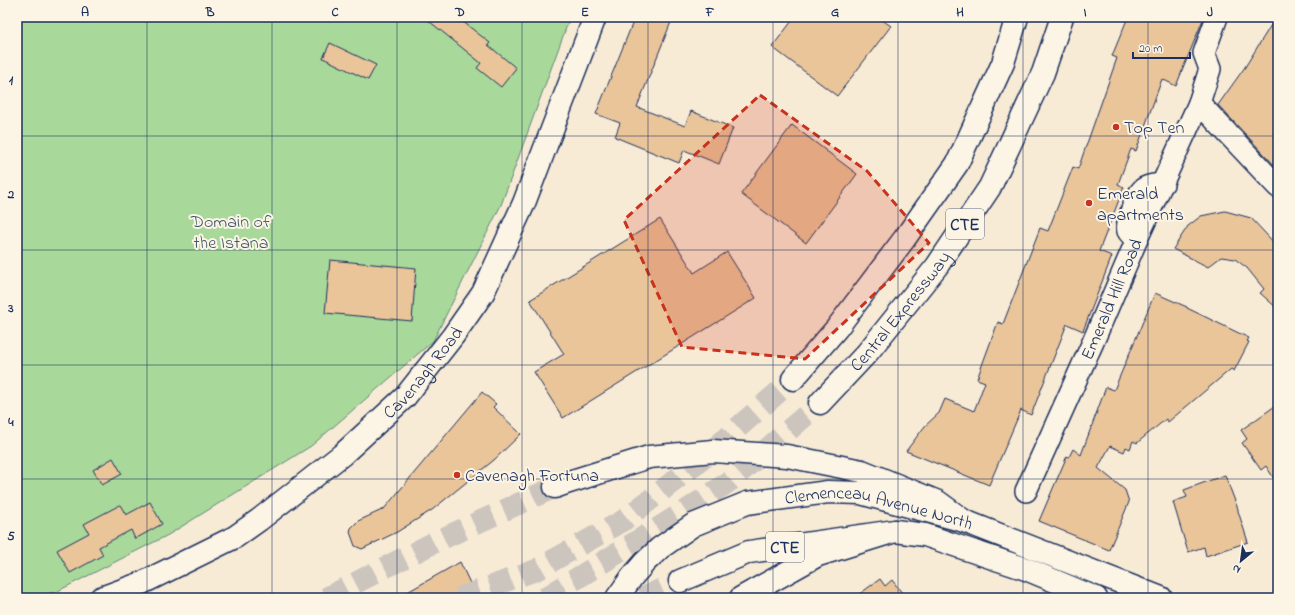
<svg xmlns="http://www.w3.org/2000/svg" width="1295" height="615" font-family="'Indie Flower',sans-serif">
<rect width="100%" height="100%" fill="#f8ebd6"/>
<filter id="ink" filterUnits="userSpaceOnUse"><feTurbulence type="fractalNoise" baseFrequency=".025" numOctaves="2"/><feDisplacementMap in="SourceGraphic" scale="8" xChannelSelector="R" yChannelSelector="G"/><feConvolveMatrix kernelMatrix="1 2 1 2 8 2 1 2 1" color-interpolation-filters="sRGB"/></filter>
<g filter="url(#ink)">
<path fill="#a8d99a" stroke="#62847c" d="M17,17H570L501,205L433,341L311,446L168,535L56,592L20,598H17Z"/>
<g fill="#eac59a" stroke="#1b2f5e">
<path d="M424,17H457L490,43L488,45L516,68L501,87L477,68L481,63Z"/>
<path d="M635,17H673L637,107L685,126L691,111L733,128L719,164L684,150L679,163L615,137L620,123L596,114Z"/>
<path d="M795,17H878L891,26L837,96L772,47Z"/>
<path d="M1128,17H1204L1176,86L1162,79L1136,151L1131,149L1118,184L1124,187L1099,251L1112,256L1083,331L1067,324L1031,415L1021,410L989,485L906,451L925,426L939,413L945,399L974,411L985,382L977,379L992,338L998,322L1003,324L1040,228L1048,231L1073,167L1078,169L1117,58L1112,56Z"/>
<path d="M1276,17H1278V169L1218,105L1245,67Z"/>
<path d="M330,43L376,65L368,80L323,58Z"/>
<path d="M792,125L857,174L806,243L741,194Z"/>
<path d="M1225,211L1251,218L1278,247V309L1260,293L1264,289L1247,268L1235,259L1221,257L1208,267L1173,249L1188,226L1201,216Z"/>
<path d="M660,219L694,273L727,252L756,298L563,418L534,372L564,354L530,300Z"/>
<path d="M330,260L416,268L412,321L325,313Z"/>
<path d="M1155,293L1187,307V308L1249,338L1247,341L1249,342L1234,371L1231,369L1168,422L1166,419L1137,443L1133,441L1130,449L1126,447L1124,452L1110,446L1098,468L1125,490L1129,502L1109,550L1039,521L1067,456L1069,457L1073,449L1081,455L1106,387L1114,390Z"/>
<path d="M482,392L496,404L493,407L521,434L494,460L432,510L397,532L362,549L355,546L350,532L351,528L358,521L384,509Z"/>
<path d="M1278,404V485L1266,466L1261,470L1242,443L1247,439L1241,430Z"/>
<path d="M113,458L122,474L102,485L93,470Z"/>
<path d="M1225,475L1238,509V511L1248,542L1206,556L1204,547L1188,552L1173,502L1187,497L1184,490Z"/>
<path d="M150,502L162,524L135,539L131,530L99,547L103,555L70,573L57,550L89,533L84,524L120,505L126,515Z"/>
<path d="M460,562L477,598H397Z"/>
<path d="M880,579L885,586L892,580L906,598H854Z"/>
</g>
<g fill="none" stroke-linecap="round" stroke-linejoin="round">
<g stroke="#ccc5be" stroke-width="22" stroke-dasharray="22 11" stroke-linecap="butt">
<path d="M326,598L435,542L555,487"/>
<path d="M459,598L536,570L624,520L706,456L793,379"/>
<path d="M545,598L684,512L730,481L820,403"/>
<path d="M642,598L680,581"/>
</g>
<g stroke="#1b2f5e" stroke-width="24">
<g id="street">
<path d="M1199,103L1278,187"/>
<path d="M1137,239C1134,237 1130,235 1128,231C1125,224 1136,196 1142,190C1147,185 1156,185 1163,184"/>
<path id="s1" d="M1026,491L1093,342L1137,239L1199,103L1210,69L1204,53L1217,17"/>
</g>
</g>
<g stroke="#1b2f5e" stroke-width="25">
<g id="secondary">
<path id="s2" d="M101,598L142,583L235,537L259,520L343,454L405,397L453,336L483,293L524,203L595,17"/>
<path id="s3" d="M617,598L632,577L645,562L660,548L693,525L747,503L828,492L860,493L964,521L1161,598"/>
<path d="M741,598L818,555L895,531L925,535L972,551L1026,569L1096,598"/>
</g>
</g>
<g stroke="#1b2f5e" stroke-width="25">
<g id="highway">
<path d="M793,379L837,328L905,238L957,164L1003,63L1017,17"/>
<path id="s4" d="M820,403L867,353L937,266L990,187L1043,73L1062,17"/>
<path d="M555,487L569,482L649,457L713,451L787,456L862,471L938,502L964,521"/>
<path d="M680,581L749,552L895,531"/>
</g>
</g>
<use href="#street" stroke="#fcf5e5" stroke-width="21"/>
<use href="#secondary" stroke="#fcf5e5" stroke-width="22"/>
<use href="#highway" stroke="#fcf5e5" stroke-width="22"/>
</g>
</g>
<path fill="#c8321e" fill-opacity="0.2" stroke="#c8321e" stroke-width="3" stroke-dasharray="8 5" stroke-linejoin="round" d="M760,95L867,171L929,243L805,359L682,347L624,220Z"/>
<path fill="none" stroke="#1b2f5e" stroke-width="1" stroke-opacity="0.55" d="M147,17V598M272,17V598M397,17V598M522,17V598M648,17V598M773,17V598M898,17V598M1023,17V598M1148,17V598M17,136H1278M17,250H1278M17,365H1278M17,479H1278"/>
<g fill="#c8321e" stroke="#fcf5e5" stroke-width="1.5">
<circle cx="1116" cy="127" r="4"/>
<circle cx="1089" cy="203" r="4"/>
<circle cx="457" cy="475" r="4"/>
</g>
<g text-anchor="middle" stroke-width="4" stroke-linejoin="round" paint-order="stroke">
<g fill="#fcf5e5" stroke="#5e6a86" stroke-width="1">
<rect x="946" y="209" width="38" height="30" rx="3"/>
<rect x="766" y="532" width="38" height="30" rx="3"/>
</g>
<g font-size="17" font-weight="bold" fill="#1b2f5e">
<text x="965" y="230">CTE</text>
<text x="785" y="553">CTE</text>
</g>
<g font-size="18" fill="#1b2f5e" stroke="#fcf5e5" text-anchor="start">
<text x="1124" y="133">Top Ten</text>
<text x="1097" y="199">Emerald<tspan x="1097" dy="21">apartments</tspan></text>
<text x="465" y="481">Cavenagh Fortuna</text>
</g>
<g font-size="18" fill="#3e5a6d" stroke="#fcf5e5">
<text x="231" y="227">Domain of<tspan x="231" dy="21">the Istana</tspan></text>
</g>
<g font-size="18" fill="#1b2f5e" stroke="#fcf5e5">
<text dy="6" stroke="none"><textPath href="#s1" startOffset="210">Emerald Hill Road</textPath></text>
<text dy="6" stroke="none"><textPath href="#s4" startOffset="122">Central Expressway</textPath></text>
<text dy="6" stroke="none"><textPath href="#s2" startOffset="398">Cavenagh Road</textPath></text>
<text dy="6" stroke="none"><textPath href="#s3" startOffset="299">Clemenceau Avenue North</textPath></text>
</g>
</g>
<rect width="1295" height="615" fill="none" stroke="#fcf5e5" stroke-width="44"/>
<g transform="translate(1241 561) rotate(209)" stroke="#fcf5e5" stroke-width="3" paint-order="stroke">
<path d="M0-3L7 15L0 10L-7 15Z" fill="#1b2f5e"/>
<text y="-6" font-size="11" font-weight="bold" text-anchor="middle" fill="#1b2f5e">N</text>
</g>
<path d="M1133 52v6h57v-6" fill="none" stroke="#1b2f5e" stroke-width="2"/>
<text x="1139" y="52" font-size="12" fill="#1b2f5e" stroke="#fcf5e5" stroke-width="3" paint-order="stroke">20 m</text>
<rect x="22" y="22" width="1251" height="571" fill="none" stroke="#1b2f5e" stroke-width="1.5"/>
<g font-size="13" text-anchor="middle" font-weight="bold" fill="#1b2f5e">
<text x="85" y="16">A</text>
<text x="210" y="16">B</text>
<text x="335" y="16">C</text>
<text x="460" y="16">D</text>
<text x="585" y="16">E</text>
<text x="710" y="16">F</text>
<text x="835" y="16">G</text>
<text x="960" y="16">H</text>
<text x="1085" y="16">I</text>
<text x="1210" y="16">J</text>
<text x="11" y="84">1</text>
<text x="11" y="198">2</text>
<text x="11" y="312">3</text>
<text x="11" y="426">4</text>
<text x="11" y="540">5</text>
</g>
</svg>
